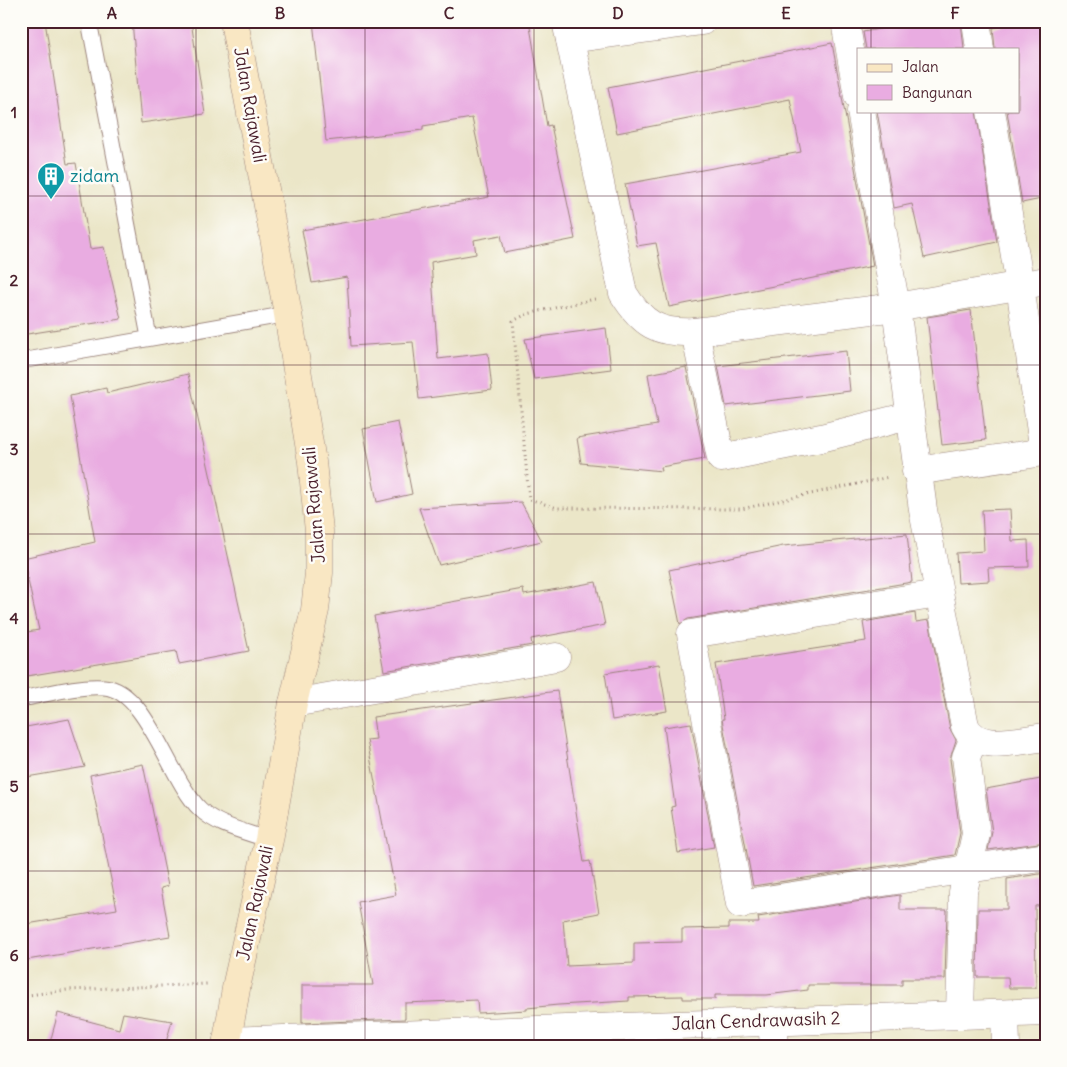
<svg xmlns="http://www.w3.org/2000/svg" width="1067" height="1067" font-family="Delius,sans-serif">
<rect width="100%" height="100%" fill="#fdfcf7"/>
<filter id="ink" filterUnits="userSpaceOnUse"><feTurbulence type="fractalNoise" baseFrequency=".02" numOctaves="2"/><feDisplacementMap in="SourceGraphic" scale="10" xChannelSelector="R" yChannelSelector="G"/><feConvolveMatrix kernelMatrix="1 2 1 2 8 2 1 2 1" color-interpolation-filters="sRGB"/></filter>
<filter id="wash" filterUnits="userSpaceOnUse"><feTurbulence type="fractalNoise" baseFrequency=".0096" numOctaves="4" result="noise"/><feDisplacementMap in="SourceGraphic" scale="20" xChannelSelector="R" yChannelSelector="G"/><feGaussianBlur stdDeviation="1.12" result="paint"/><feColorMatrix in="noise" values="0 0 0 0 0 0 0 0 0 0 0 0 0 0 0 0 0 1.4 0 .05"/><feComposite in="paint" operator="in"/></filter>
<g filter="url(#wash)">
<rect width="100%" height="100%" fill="#ebe6c8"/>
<g id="blocks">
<g fill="#e9ace1">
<path d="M21,21H45L67,164L76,163L90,249L104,247L121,319L21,335Z"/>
<path d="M132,21H191L205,114L141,123Z"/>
<path d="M313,21H529L547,126L551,125L575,239L505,253L501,235L474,240L476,254L431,262L438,359L488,353L492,390L419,399L413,342L351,346L347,277L312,283L302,230L489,197L472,118L423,126V130L326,141Z"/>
<path d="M922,21H961L964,49H866L863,32Z"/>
<path d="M1025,21H1046V198L1022,203L1007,111H1018V49H995L993,28Z"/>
<path d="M832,43L873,266L669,307L656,243L637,246L625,184L801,152L790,99L617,133L608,87Z"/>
<path d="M877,111H976L997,242L924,258L912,204L894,208Z"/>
<path d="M971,310L986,440L942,445L927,317Z"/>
<path d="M606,328L611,369L534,379L525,339Z"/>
<path d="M846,351L850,391L726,406L718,366Z"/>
<path d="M686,367L705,459L661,467L662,471L581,463L577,438L657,425L648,374Z"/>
<path d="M188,374L249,651L179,664L176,651L21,677V633L39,630L23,558L95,542L70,396L106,388L107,393Z"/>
<path d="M398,422L412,494L377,502L363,429Z"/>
<path d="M521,502L542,541L439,565L419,508Z"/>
<path d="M1010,509L1012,541L1028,540L1029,567L988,568L989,581L958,583L956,553L984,551L982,510Z"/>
<path d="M907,534L912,582L688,619L680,624L669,570L783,546Z"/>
<path d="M596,582L605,625L531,639L532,645L384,671L374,616L523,589L524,595Z"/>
<path d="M915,613L916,622L929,620L950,729L956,740L950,759L960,833L955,855L753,886L722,719H724L716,664L866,641L863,622Z"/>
<path d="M659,664L667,711L612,720L605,673Z"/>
<path d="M557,691L584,862L590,861L599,913L563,920L567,966L634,963V943L682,942V929L729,928V923H759L758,917L900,895V910H947L945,979H902V985H808V990L766,995H715V999H683V996L629,997V1001L558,1005L527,1008V1010L478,1013L477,1000L405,1003V1019L302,1023V985H373L358,902L396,895L367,740L376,739L373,717Z"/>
<path d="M69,719L85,767L21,778V728Z"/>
<path d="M691,723L714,847L678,853L671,807L675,806L664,727Z"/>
<path d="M143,764L168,886L161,888L170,936L21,961V925L117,909L90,775Z"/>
<path d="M1046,778V842L988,850L992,832L986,789Z"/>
<path d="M1046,873V905L1035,906L1036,988H1009L1008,977H977L978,909H1007V879Z"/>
<path d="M58,1013L119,1029L123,1013L172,1021L165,1046H49Z"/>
</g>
</g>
</g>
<g filter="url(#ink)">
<use href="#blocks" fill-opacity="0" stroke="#9a827a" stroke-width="1"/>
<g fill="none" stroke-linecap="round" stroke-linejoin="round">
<g stroke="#9a827a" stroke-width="17">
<g id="lane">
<path d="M89,21L149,337"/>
<path d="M21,361L288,314"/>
<path d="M21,699C48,694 77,685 104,687C147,690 169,779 200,809C217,826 247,832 269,840"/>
</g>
</g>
<g stroke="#9a827a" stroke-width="29">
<g id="street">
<path d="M566,21L623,293C642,324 658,334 695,332L896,307L1046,281"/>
<path d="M845,21L858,96"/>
<path d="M976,21L980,49"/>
<path d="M570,39L702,21"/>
<path d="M861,111L896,307L923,510L965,726C978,754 1021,739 1046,737"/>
<path d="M695,332L721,458L821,438L909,416"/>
<path d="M916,471L1044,452L1020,286L991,111"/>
<path d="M938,594L691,634L740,904L1046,857"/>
<path d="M293,703L556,657"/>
<path d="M960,1014L963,892L976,834L966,757L974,738"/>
<path d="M1005,1014L1006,1046"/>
<path d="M772,1021L774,1046"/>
<path d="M227,1041L1046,1012"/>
</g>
</g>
<g stroke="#9a827a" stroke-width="29">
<path id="secondary" d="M226,1046L237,983L269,840L293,703L315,610L319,573V531L312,462L288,314L234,21"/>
</g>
<g stroke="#9a827a" stroke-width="3" stroke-dasharray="1 4" stroke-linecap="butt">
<path d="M595,299L527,314L513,321L529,499L557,508L741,509L889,477"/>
<path d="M21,996L67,990L208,984"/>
</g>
<use href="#lane" stroke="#fff" stroke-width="15"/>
<use href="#street" stroke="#fff" stroke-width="28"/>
<use href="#secondary" stroke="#f9e7c3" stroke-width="28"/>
</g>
</g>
<path fill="none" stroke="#4a1f2b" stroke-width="1" stroke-opacity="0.55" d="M196,21V1046M365,21V1046M534,21V1046M702,21V1046M871,21V49M871,111V1046M21,196H1046M21,365H1046M21,534H1046M21,702H1046M21,871H1046"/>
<defs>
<g id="building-pin" transform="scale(1.4375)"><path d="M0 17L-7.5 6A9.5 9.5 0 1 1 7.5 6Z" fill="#0f9aa8" stroke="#fdfcf7"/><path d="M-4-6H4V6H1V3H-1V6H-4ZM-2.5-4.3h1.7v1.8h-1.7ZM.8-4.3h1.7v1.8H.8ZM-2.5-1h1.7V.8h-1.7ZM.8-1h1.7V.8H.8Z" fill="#fff"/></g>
</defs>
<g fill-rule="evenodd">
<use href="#building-pin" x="51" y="176"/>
</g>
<g text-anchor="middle" stroke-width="5" stroke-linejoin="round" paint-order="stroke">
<g font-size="18" fill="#4a1f2b" stroke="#fdfcf7">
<text transform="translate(250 105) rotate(80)" y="6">Jalan Rajawali</text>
<text transform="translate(314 505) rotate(-95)" y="6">Jalan Rajawali</text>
<text transform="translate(255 903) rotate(-78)" y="6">Jalan Rajawali</text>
<text transform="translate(756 1021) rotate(-2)" y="6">Jalan Cendrawasih 2</text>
</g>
<g font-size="18" fill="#0d838f" stroke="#fdfcf7" text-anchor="start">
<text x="70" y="182">zidam</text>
</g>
</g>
<rect width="1067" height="1067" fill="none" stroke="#fdfcf7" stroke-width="55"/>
<rect x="857" y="48" width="162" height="65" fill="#fdfcf7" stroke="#b5a4a5"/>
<rect x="867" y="64" width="25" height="8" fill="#f9e7c3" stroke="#b5a4a5"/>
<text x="902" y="72" font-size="15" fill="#4a1f2b">Jalan</text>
<rect x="867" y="85" width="25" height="15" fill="#e9ace1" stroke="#b5a4a5"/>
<text x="902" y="98" font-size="15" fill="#4a1f2b">Bangunan</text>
<rect x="28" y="28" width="1012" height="1012" fill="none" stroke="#4a1f2b" stroke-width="2"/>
<g font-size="16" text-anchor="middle" font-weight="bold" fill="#4a1f2b">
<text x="112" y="19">A</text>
<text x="280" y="19">B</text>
<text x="449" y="19">C</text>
<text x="618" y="19">D</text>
<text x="786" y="19">E</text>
<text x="955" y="19">F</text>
<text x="14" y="118">1</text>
<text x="14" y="286">2</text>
<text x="14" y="455">3</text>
<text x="14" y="624">4</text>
<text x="14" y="792">5</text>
<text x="14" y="961">6</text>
</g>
</svg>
